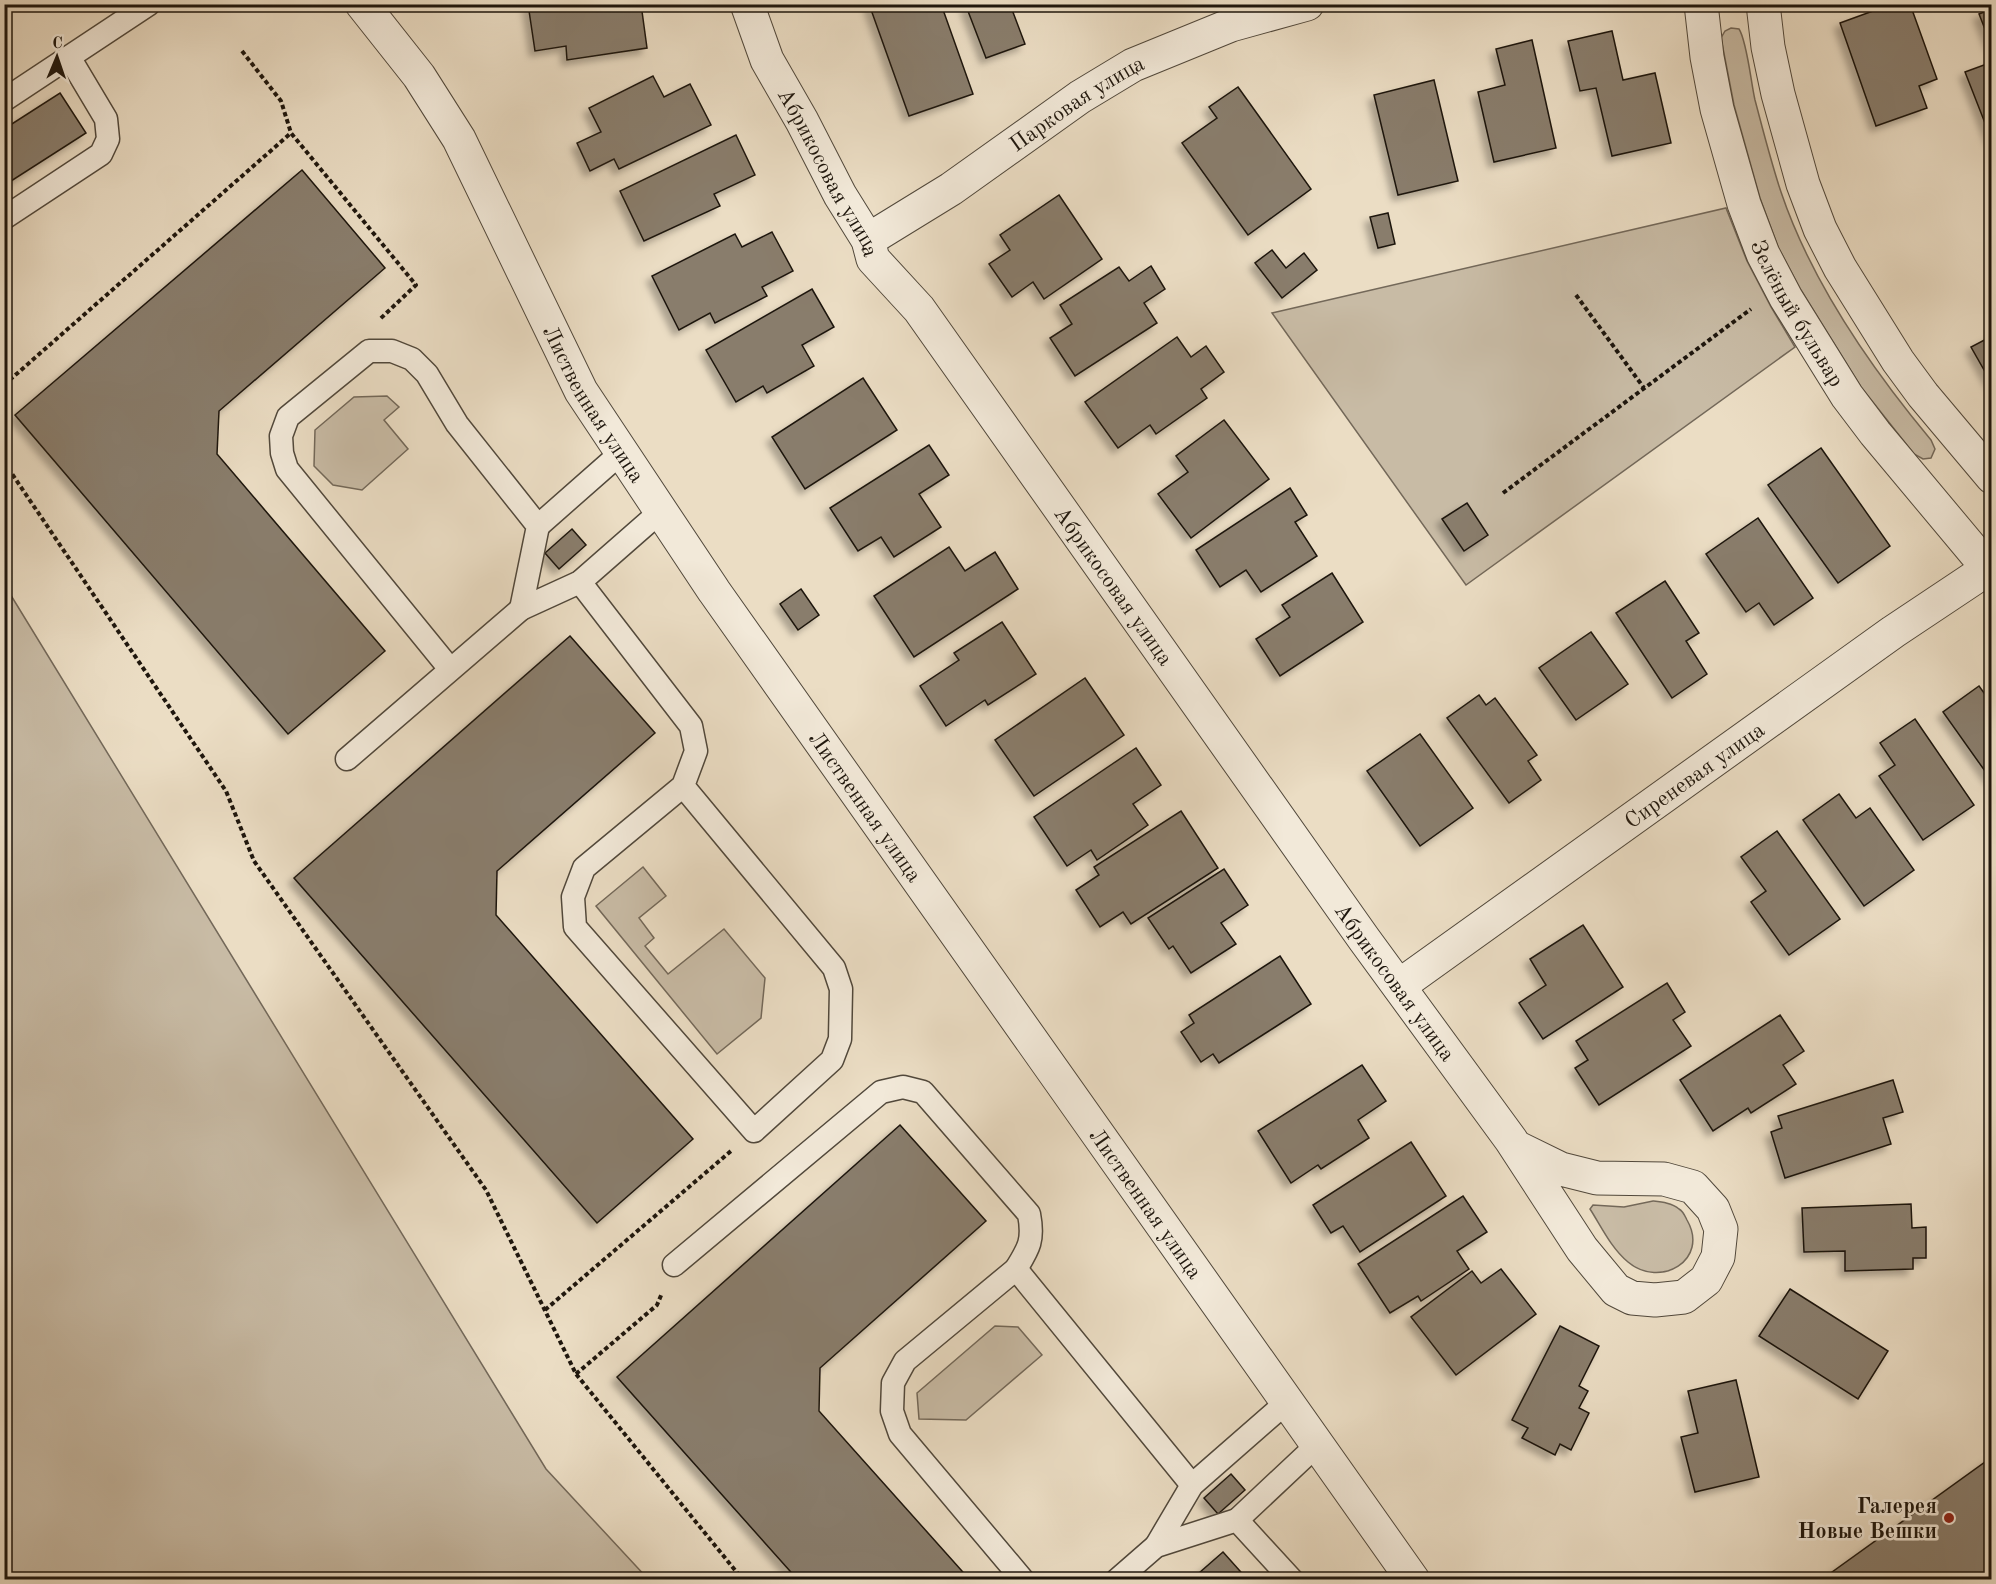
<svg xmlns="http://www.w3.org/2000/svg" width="1996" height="1584" font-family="'Old Standard TT',serif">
<defs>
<filter id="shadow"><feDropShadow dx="-5.5" dy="5.5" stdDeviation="3" flood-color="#0004"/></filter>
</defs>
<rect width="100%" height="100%" fill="#ebddc4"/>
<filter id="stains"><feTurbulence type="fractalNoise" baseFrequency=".00333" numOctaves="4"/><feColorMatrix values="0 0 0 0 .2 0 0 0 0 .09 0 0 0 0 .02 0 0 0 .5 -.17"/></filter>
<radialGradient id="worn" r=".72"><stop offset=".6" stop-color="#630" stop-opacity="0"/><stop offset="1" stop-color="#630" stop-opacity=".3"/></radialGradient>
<g fill="#c8bba5" stroke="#736859" stroke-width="1.5">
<path d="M1731,28L1739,29C1747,41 1751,83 1755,100C1763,130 1771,162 1781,192C1811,281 1871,368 1931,440L1935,449L1931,458L1923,459L1914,454L1861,387L1801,290L1778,247L1760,198L1734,105L1721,38L1725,31Z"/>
<path d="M1726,208L1747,261L1771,307L1795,347L1466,585L1272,313Z"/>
<path d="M387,396L399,407L384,420L408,449L362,490L333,485L314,466L315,430L354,397Z"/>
<path d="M4,584L546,1469L648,1579H5Z"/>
<path d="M643,867L666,896L639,918L654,938L645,946L668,974L724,929L765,978L761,1018L717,1054L596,906Z"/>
<path d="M1653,1201C1662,1202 1672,1203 1679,1209C1683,1211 1685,1216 1687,1220C1710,1260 1660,1289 1628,1262C1611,1248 1601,1226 1590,1209L1593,1205L1624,1207Z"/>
<path d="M995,1326L1018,1327L1042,1355L966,1420L919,1419L917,1393Z"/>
</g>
<g fill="#897d6c" stroke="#1e160d" stroke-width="1.5" filter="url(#shadow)">
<path d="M528,4H641L647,48L567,60L566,46L535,51Z"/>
<path d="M869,4H941L973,94L909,116Z"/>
<path d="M971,4H1018L1011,7L1025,44L986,58L966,6Z"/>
<path d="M1892,4H1910L1937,79L1919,86L1927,108L1876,126L1840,23Z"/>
<path d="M1992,9V47L1979,14Z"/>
<path d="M1612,31L1623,80L1655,73L1671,143L1612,156L1596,88L1580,91L1568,41Z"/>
<path d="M1532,40L1556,148L1494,162L1478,92L1505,85L1496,49Z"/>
<path d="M1992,62V141L1965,72Z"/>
<path d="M653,76L664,97L690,84L711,125L619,169L614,159L590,171L577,143L601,132L589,108Z"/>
<path d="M1434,80L1458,181L1398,195L1374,95Z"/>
<path d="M1238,87L1311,189L1248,235L1182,143L1217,118L1209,107Z"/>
<path d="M60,93L86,133L8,183L4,178V129Z"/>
<path d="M736,135L755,175L714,194L720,206L644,241L620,191Z"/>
<path d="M302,170L385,268L219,411L217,454L385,651L288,734L15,415Z"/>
<path d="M1059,195L1102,259L1044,299L1033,282L1012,297L989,264L1010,250L1000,235Z"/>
<path d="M1388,213L1395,244L1378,248L1370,217Z"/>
<path d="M772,232L793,271L762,287L767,296L715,323L710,313L679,330L652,276L735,234L742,247Z"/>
<path d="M1272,250L1286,268L1304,253L1317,270L1282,298L1255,263Z"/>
<path d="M1151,266L1165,289L1144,303L1157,323L1075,376L1050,338L1072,324L1060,305L1119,267L1129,281Z"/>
<path d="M812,289L834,327L802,345L814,366L767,393L763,386L736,402L706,350Z"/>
<path d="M1992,336V384L1971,347Z"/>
<path d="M1177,337L1191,357L1206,346L1224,372L1201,389L1207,398L1156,434L1150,425L1118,448L1085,402Z"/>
<path d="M863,378L897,430L805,489L772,437Z"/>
<path d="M1224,420L1269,479L1191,538L1158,494L1188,472L1176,456Z"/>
<path d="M929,445L949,475L919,494L941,527L894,557L881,537L858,551L830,508Z"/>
<path d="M1821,448L1890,546L1838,583L1768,485Z"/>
<path d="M1290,488L1307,515L1295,522L1317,556L1261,592L1246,570L1220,587L1196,550Z"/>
<path d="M1467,503L1488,535L1464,551L1442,519Z"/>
<path d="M1758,518L1813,598L1774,625L1759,603L1746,612L1706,554Z"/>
<path d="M572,529L586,545L559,569L545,553Z"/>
<path d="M949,547L965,571L995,552L1018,589L914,657L874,596Z"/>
<path d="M1332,573L1363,622L1280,676L1256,639L1290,617L1282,605Z"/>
<path d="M1665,581L1699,633L1686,641L1707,674L1672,698L1616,613Z"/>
<path d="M801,589L819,615L798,630L780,604Z"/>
<path d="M1002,622L1036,674L988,705L985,700L946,726L920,686L959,660L954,653Z"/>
<path d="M1591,632L1628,684L1576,720L1539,668Z"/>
<path d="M570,636L655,733L497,871L496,915L693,1139L597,1223L294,878Z"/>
<path d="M1085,678L1124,735L1034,796L995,740Z"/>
<path d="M1979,686L1992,704V781L1943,712Z"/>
<path d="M1479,695L1486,705L1495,698L1537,755L1528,761L1541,780L1509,803L1447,718Z"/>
<path d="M1915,719L1974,805L1923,840L1879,776L1895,765L1880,743Z"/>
<path d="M1420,734L1473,808L1420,846L1367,771Z"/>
<path d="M1136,748L1161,785L1133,804L1148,825L1097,860L1091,850L1067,866L1034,817Z"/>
<path d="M1839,794L1856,818L1870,808L1914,870L1864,906L1803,820Z"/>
<path d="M1181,811L1218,868L1131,924L1123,912L1100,927L1076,890L1099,875L1094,867Z"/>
<path d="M1777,831L1840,919L1789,955L1751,902L1766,891L1741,857Z"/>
<path d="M1224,869L1248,905L1221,923L1236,944L1191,973L1173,946L1169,949L1148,918Z"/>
<path d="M1583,925L1623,987L1543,1039L1519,1003L1546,985L1530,959Z"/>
<path d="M1280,956L1311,1004L1219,1063L1213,1054L1201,1062L1181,1032L1194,1023L1189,1015Z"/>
<path d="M1667,983L1685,1012L1673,1020L1691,1046L1599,1105L1575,1068L1588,1060L1576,1041Z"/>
<path d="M1780,1015L1804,1051L1783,1065L1796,1084L1751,1113L1748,1108L1713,1131L1680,1080Z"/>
<path d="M1362,1065L1386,1101L1358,1120L1369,1138L1321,1169L1318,1165L1291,1183L1258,1131Z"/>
<path d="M1893,1080L1903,1112L1883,1118L1891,1144L1785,1178L1771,1132L1782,1128L1778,1116Z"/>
<path d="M900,1125L986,1221L820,1368L819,1411L970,1580H798L617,1377Z"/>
<path d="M1411,1142L1446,1196L1360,1252L1343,1226L1331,1233L1313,1205Z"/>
<path d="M1463,1196L1487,1232L1457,1251L1469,1269L1421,1301L1418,1296L1390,1313L1358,1264Z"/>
<path d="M1911,1204L1912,1228L1926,1227V1258H1913V1269L1845,1271V1251L1804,1252L1802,1208Z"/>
<path d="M1501,1269L1536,1314L1456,1375L1411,1317L1472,1271L1481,1283Z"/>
<path d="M1790,1289L1888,1351L1858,1399L1759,1336Z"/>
<path d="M1560,1326L1599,1346L1579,1386L1588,1391L1579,1408L1589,1413L1571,1450L1560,1444L1555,1455L1522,1438L1528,1428L1512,1420Z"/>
<path d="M1736,1380L1759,1477L1695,1492L1681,1437L1698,1433L1688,1391Z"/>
<path d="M1992,1457V1580H1821Z"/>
<path d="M1231,1474L1245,1490L1218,1514L1204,1498Z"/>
<path d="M1223,1552L1248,1580H1191Z"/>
</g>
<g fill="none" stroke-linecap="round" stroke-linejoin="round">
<g stroke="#51483b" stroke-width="25">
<g id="service">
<path d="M4,100L149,4"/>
<path d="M4,218L101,154L108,139L106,119L69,57"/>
<path d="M538,526L622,452"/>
<path d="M580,582L691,726L696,751L683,786L834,968L841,989L840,1039L832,1060L754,1131L575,927L573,897L584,868L683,786"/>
<path d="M450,669L287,469L282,453L281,436L288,417L369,351H392L412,359L427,374L457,424L538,526L521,609L580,582L661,511"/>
<path d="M347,759L521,609"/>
<path d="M674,1265L881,1092L903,1087L923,1092L1029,1214C1034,1240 1029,1248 1016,1269"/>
<path d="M1237,1520L1318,1444"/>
<path d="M1156,1546L1192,1485L1288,1401"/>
<path d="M1023,1580L900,1434L892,1411L893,1383L905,1361L1016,1269L1192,1485"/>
<path d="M1117,1580L1156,1546L1237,1520L1292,1580"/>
</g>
</g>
<g stroke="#51483b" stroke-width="35">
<g id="minor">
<path id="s1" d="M362,4L419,76L459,139L581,391L714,591L1413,1580"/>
<path id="s2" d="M747,4L767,60L802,121L840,195L868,240L873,259L919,309L1364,939L1511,1140L1582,1249L1616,1290L1632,1298L1655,1300L1684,1297L1706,1280L1718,1257L1721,1229L1713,1209L1693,1187L1664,1179L1597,1178L1561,1169L1516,1147"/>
<path id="s3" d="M1701,4L1707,57L1717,109L1744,204L1763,254L1786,298L1847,396L1875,433L1992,573"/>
<path d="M1763,4L1768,47L1778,94L1803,184L1820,229L1840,268L1898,361L1923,395L1992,477"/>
<path id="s4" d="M868,240L951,189L1080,97L1133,65L1231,25L1307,4"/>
<path id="s5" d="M1399,986L1893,632L1992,566"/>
</g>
</g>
<g stroke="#1e160d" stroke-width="4" stroke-dasharray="4.5 3" stroke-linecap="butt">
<path d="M242,51L281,101L291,133"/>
<path d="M1576,295L1644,388"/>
<path d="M4,385L291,133L416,285L379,320"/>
<path d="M4,462L226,791L254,861L486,1190L576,1374L743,1580"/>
<path d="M1503,493L1751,309"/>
<path d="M545,1310L731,1151"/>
<path d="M576,1374L657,1305L662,1293"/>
</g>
<use href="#service" stroke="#f2e9d9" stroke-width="22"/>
<use href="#minor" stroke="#f2e9d9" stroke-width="33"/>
</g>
<circle fill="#8f2418" stroke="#f2e9d9" stroke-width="2" cx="1949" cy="1518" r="6"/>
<g text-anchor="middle" stroke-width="5" stroke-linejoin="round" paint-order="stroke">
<g font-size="22" fill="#1e160d" stroke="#f2e9d9">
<text dy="8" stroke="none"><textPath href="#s4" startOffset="250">Парковая улица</textPath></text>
<text dy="8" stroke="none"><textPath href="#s2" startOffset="188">Абрикосовая улица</textPath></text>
<text dy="8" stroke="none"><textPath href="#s3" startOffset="327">Зелёный бульвар</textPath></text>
<text dy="8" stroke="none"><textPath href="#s1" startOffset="464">Лиственная улица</textPath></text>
<text dy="8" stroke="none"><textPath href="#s2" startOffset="692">Абрикосовая улица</textPath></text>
<text dy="8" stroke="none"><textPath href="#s5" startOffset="363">Сиреневая улица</textPath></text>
<text dy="8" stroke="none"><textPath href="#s1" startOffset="950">Лиственная улица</textPath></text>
<text dy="8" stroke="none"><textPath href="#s2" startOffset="1178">Абрикосовая улица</textPath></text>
<text dy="8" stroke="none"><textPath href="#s1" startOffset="1436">Лиственная улица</textPath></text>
</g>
<g font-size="22" font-weight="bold" fill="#1e160d" stroke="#f2e9d9" text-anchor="end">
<text x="1937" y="1513">Галерея<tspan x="1937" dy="25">Новые Вешки</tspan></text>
</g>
</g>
<rect width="1996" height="1584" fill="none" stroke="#ebddc4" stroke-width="24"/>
<rect x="6" y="6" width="1984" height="1572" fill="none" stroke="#1e160d" stroke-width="3"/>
<rect x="12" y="12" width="1972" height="1560" fill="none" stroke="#1e160d" stroke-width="1.5"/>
<g transform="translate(57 57) rotate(2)" stroke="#f2e9d9" stroke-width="4.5" paint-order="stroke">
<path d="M0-4.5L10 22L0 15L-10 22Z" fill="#1e160d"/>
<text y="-9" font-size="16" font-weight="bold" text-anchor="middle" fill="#1e160d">С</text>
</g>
<rect width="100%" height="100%" filter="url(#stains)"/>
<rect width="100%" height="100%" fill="url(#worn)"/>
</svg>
